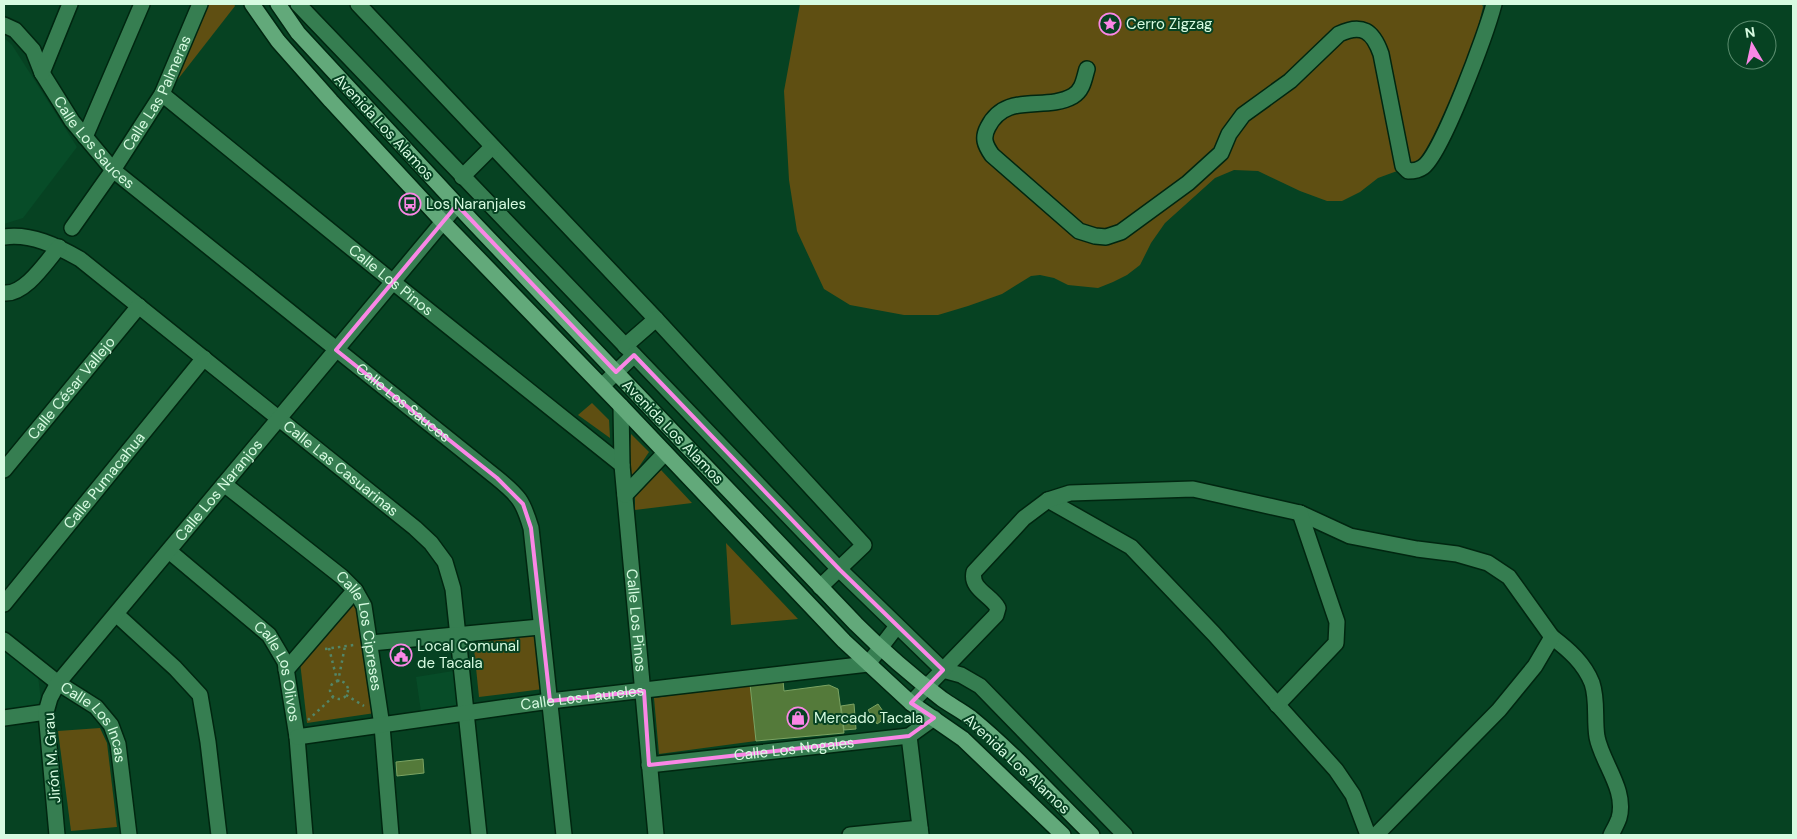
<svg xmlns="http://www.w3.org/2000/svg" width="1797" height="839" font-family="'DM Sans',sans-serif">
<rect width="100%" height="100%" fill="#064222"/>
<g fill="#074c28">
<path d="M4,38L12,45L77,147L23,218L4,224Z"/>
<path d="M4,649L38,676L42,709L4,713Z"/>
<path d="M453,671L458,707L421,712L416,677Z"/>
</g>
<g fill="#5f4f12">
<path d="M208,4H234L235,6L175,83L172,82L173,78Z"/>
<path d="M800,4H1482L1483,7L1474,43L1447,119L1434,143L1419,163L1378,178L1360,192L1342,201H1327L1300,191L1258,171L1234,170L1215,178L1165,223L1151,243L1140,265L1127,275L1113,282L1098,288L1068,285L1054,278L1040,275L1031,276L1002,294L968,306L938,315H904L850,305L824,289L797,231L789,180L784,91Z"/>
<path d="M592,403L609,420L610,438L578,415Z"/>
<path d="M631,434L649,452L632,477L628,472Z"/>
<path d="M661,470L692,503L635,510V495Z"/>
<path d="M726,543L798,619L731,625Z"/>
<path d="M349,602L356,603L375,713L307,723L300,662Z"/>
<path d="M537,631L543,689L479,697L473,639Z"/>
<path d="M750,684L756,741L659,754L654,698Z"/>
<path d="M100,728L107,743L117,827L71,831L58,731Z"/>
</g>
<g fill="#547a3a" stroke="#7ba362">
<path d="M783,681L784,691L829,685L838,689L844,733L756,741L750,684Z"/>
<path d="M854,704L856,729L844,730L841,706Z"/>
<path d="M878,704L887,717L877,724L868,710Z"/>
<path d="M423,759L424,773L397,776L396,762Z"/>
</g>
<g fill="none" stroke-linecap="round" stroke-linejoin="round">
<g stroke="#002610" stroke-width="18">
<g id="minor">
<path d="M298,4L840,570L943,670L961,675L980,686L1125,835"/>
<path d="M358,4L656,319L864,545L820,587"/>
<path id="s1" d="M4,25L15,30L33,50L42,73L72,121L113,170L497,478C519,496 523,501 531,528L564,835"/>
<path d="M1087,69C1084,79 1083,90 1073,96C1045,112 1006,91 988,127C982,138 985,145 992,155L1079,231L1095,236L1106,237L1121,232L1188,183L1221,153L1229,134L1243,115L1290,81L1339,34C1362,23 1373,31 1381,54L1403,166L1408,171C1413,171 1419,170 1423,167C1442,154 1487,31 1494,4"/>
<path d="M42,73L70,4"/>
<path id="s2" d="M162,94L393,282L622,465"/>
<path d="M85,137L142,4"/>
<path d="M462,177L492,147"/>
<path id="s3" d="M72,228L113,170L162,94L200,4"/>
<path id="s4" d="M4,237C31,233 57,246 80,259L415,528L431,543L445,562L453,589L479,835"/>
<path d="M4,293C25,295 46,262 59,247"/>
<path d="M625,346L656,319"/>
<path d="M602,386L634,355"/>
<path id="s5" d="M621,406L622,465L656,835"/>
<path id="s6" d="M4,470L139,306"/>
<path id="s7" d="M224,484L342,577L355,590L364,606L382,726L391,835"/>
<path d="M625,495L665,453"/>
<path d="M1048,500L1131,547L1214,634L1336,770L1353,795L1368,835"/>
<path id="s8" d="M169,551L269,635L285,662L297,737L305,835"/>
<path id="s9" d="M4,604L204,358"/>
<path d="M116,614L175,668L200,695L208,742L219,835"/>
<path d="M1552,637C1569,650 1584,663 1592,683C1598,701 1594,719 1597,737C1602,763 1627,790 1619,818C1617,824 1614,829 1611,835"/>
<path id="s10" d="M4,640L58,683L96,707L111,725L118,744L129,835"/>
<path d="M371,643L540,627"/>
<path d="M286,670L355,590"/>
<path d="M911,703L996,615L998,608C991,595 970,589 974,572L1024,518L1048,500L1070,493L1193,489L1300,513L1350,536L1417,549L1457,554L1488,563L1509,577L1552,637L1535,666L1499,710L1376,835"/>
<path d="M1277,705L1336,643L1337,622L1300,513"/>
<path d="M4,718L46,712"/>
<path d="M909,736L921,835"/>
<path id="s11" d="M297,737L550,701L868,664L897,626"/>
<path id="s12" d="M649,765L909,736L934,718"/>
<path id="s13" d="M57,835L46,712L50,698L58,683L457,205"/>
<path d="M850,835L920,828"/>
</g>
</g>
<g stroke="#002610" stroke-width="18">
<g id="major">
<path d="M252,4L278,41L331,101L443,222L621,406L844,641L911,703L963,739L1063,835"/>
<path d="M278,4L298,33L472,221L856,624C883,651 912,676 942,699C952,706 962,711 971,718C1014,753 1052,796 1092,835"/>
</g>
</g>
<g stroke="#538668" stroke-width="2.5" stroke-dasharray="2.5 4" stroke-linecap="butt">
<path d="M329,648L337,680"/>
<path d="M325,649L354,645"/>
<circle cx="339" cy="690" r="9"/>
<path d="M338,682L345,646"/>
<path d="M346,695L364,706"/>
<path d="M308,720L333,697"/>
</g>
<use href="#minor" stroke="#367e51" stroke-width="15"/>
<use href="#major" stroke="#62a97a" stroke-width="15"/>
</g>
<path fill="none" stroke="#fa87e6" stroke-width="4" stroke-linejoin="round" d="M457,205L616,372L634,355L840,570L943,670L911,703L934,718L909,736L649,765L644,691L550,701L531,528L523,504L497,478L336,350Z"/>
<defs>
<g id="sight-ring" transform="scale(1.125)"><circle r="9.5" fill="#064222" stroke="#fa87e6" stroke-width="1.5"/><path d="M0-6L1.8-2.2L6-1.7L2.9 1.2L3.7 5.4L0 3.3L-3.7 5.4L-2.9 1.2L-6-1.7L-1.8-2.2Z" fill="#fa87e6"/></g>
<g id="bus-ring" transform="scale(1.125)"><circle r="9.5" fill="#064222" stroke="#fa87e6" stroke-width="1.5"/><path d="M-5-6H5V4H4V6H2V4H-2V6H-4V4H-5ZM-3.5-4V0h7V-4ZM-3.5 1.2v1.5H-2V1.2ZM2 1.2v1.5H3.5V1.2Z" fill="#fa87e6"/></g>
<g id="civic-ring" transform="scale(1.125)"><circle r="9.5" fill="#064222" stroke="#fa87e6" stroke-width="1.5"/><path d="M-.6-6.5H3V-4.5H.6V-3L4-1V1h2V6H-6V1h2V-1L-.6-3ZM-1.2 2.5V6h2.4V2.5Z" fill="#fa87e6"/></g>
<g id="shop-ring" transform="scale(1.125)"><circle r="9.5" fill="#064222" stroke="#fa87e6" stroke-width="1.5"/><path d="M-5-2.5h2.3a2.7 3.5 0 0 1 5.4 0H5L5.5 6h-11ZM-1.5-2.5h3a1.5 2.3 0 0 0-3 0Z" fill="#fa87e6"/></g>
</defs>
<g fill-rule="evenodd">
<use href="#sight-ring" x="1110" y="24"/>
<use href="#bus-ring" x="410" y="204"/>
<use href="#civic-ring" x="401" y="655"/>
<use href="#shop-ring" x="798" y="718"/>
</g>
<g text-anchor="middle" stroke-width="4" stroke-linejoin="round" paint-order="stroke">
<g font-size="15" fill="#d7fbe1" stroke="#064222" text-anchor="start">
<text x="1126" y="29">Cerro Zigzag</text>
<text x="426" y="209">Los Naranjales</text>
<text x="417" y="651">Local Comunal<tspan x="417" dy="17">de Tacala</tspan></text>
<text x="814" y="723">Mercado Tacala</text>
</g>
<g font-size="15" fill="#d7fbe1" stroke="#064222">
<text dy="5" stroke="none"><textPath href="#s3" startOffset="160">Calle Las Palmeras</textPath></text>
<text transform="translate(384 127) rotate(47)" y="5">Avenida Los Alamos</text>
<text dy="5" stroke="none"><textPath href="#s1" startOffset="151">Calle Los Sauces</textPath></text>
<text dy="5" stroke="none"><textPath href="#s2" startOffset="295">Calle Los Pinos</textPath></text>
<text dy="5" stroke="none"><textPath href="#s6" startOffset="106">Calle César Vallejo</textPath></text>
<text dy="5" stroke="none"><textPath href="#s1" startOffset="556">Calle Los Sauces</textPath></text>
<text transform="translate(673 432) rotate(46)" y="5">Avenida Los Alamos</text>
<text dy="5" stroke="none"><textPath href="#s4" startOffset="415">Calle Las Casuarinas</textPath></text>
<text dy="5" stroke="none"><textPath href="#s9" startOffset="159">Calle Pumacahua</textPath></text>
<text dy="5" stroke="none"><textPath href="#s13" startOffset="406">Calle Los Naranjos</textPath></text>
<text dy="5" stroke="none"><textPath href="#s5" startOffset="215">Calle Los Pinos</textPath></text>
<text dy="5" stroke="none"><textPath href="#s7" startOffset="209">Calle Los Cipreses</textPath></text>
<text dy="5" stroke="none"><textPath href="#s8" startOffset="168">Calle Los Olivos</textPath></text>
<text dy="5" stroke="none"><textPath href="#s11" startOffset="288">Calle Los Laureles</textPath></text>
<text dy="5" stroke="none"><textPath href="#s10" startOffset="125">Calle Los Incas</textPath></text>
<text dy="5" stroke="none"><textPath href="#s12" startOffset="146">Calle Los Nogales</textPath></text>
<text transform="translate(52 758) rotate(-94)" y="5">Jirón M. Grau</text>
<text transform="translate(1017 764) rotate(43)" y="5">Avenida Los Alamos</text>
</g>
</g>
<rect width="1797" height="839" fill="none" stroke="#d7fbe1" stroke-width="10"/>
<g transform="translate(1752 45) rotate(351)"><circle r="24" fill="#064222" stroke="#5a8c6e"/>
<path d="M0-4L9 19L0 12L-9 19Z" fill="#fa87e6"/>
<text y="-8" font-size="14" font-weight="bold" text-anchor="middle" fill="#d7fbe1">N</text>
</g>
</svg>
